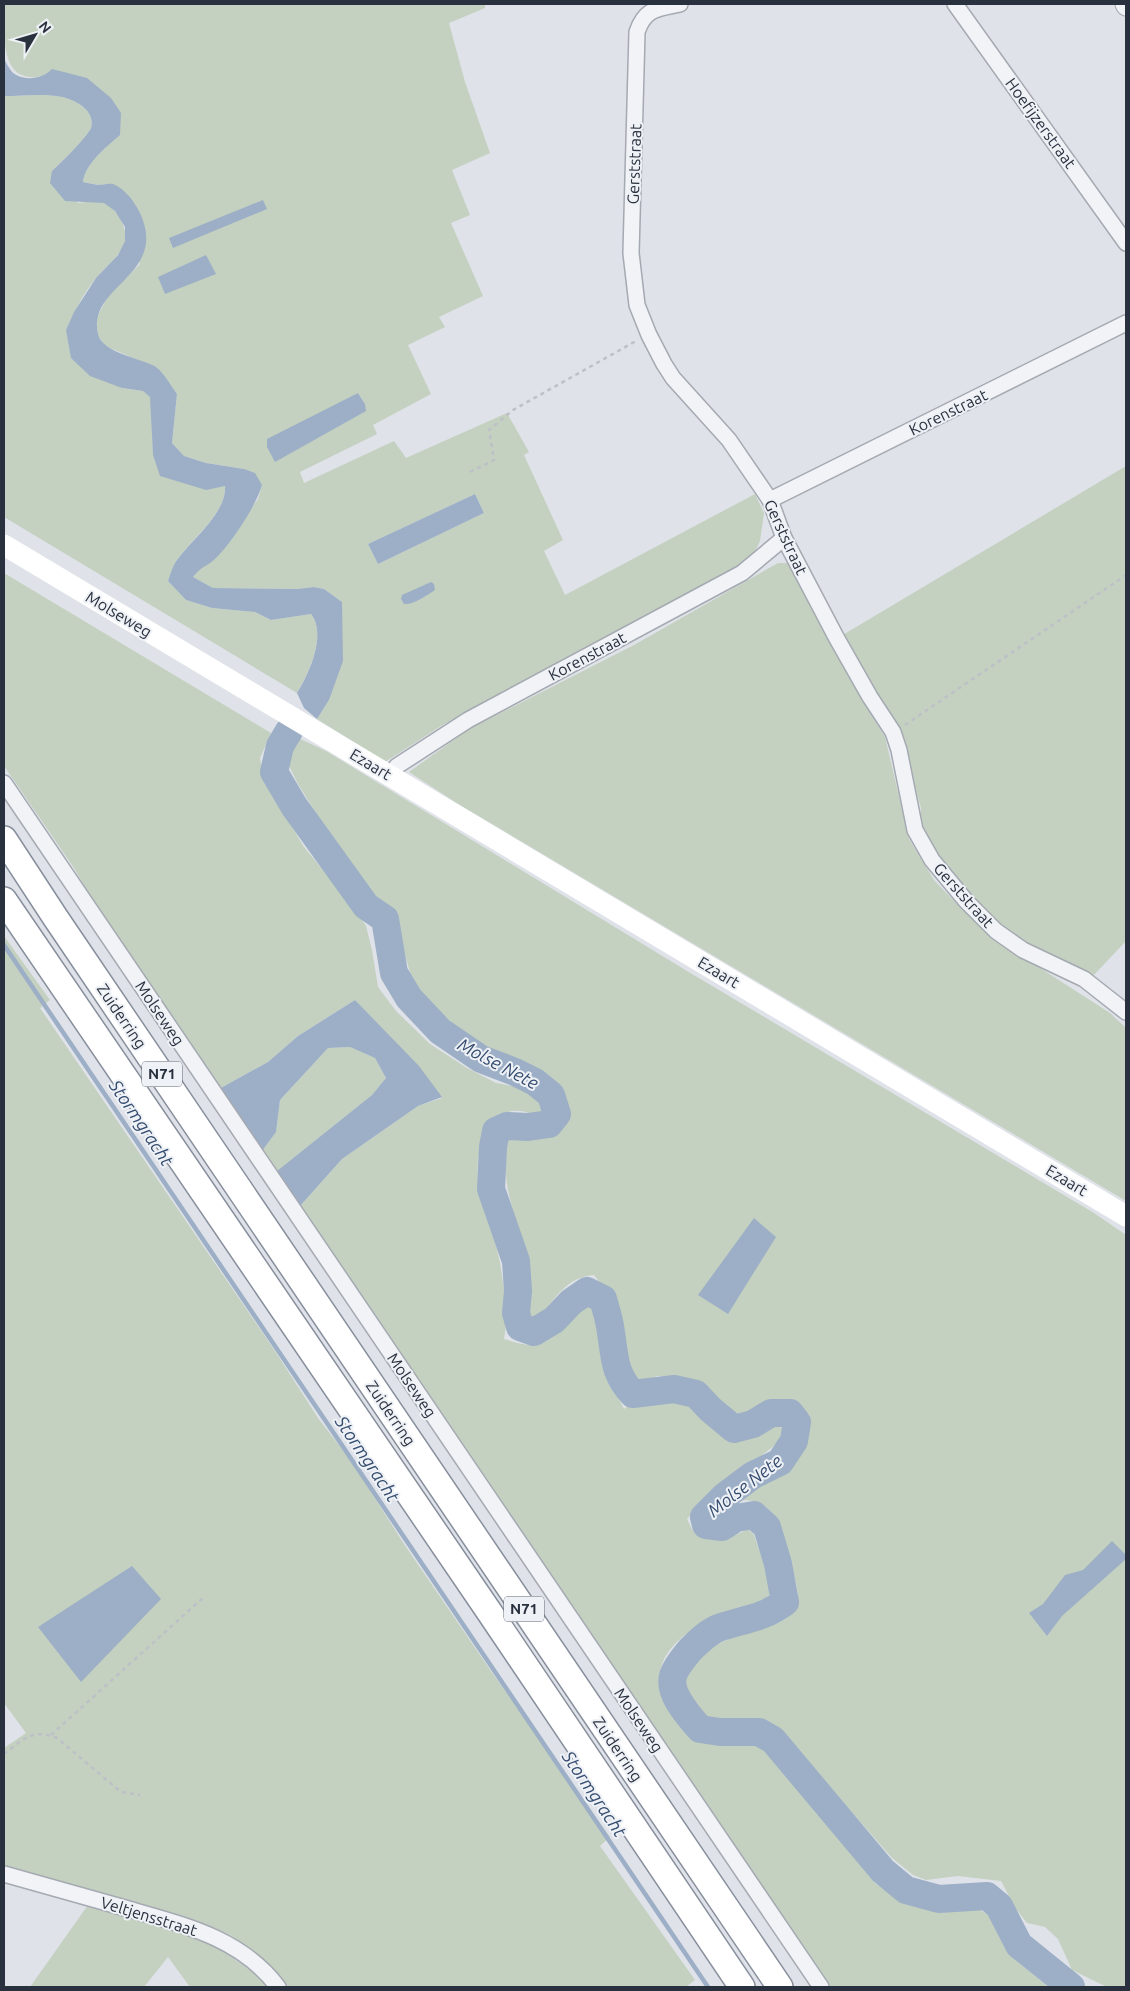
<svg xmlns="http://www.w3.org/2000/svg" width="1130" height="1991" font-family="Ubuntu,sans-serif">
<rect width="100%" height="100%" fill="#dfe2e8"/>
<g fill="#c4d1c0" fill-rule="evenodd">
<path d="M4,4H485V8L449,23L465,82L490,153L452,170L470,215L451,223L483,296L439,317L445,327L408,345L431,394L373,425L377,434L300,472L304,483L394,441L406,458L507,413L529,452L524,455L563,540L544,551L565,595L755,494L764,513L760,541L754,554L742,565L441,726L385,762L317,719L329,700L342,602L324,589L314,587L297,589L213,588L193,577L200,568L216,558L258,499L262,485L244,469L206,463L184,456L172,443L177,394L157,368L105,346L98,336L96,319L108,296L140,264L112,184L98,185L83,182C85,164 106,147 119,135L46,75C0,88 4,39 4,4ZM358,393L365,404L275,461L268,447ZM475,494L484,513L378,564L368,544Z"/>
<path d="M4,96C23,96 44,93 62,97C76,100 96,111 91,128C88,136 60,164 52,171L78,203C86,202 97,200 104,203C117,208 128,228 125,241C121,256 106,266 97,277C84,292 74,312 66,330L121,388L143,391L151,397L153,455L225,486C227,514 189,540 175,563C172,568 170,576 168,581L186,600L212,608L255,612L271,620L311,614C327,634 309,673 297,693L4,517Z"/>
<path d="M1126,466V941L1091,978L1017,939L995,923L938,857L920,823L921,808L898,729L841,636Z"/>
<path d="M778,563H790L864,703L885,737L909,839L934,880L956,903L1012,950L1110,1013L1126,1028V1201L455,802L409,772L469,729L634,645Z"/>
<path d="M4,573L271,733L260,758L264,780L304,847L356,910L366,926L372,950L378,987L396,1011L430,1044L467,1068L496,1083L518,1087L538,1099L545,1108L546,1112L536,1116C487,1092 471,1158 480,1193C482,1202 487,1210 489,1218C494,1233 497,1249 500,1263C504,1289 509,1314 504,1339C514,1342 529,1347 539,1344C554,1340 574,1316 584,1305L590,1303C600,1323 598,1337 601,1358C604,1373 617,1394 624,1409L629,1405C639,1403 662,1395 671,1397C693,1401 716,1440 738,1440C753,1440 766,1426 779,1420L785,1425L784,1436L775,1445L701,1503L687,1519C689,1523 692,1530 695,1533C709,1546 733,1537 748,1529L754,1535L773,1591C765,1603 750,1604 737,1609C710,1618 673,1635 662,1664C658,1676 657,1685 663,1696C669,1710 677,1724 688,1734C707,1750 736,1735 758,1745C764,1748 770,1755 775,1760L875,1883L901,1900L922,1908L949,1910L976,1908L991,1916L998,1935L1016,1960L1048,1987H823L300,1206L342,1159L418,1106L442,1098L355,1000L298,1036L268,1062L219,1089L101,916L74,868L4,766Z"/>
<path d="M294,736L326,751L687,971L1094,1213L1126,1235V1986L1107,1987L1072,1970L1058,1939L1045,1927L1027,1923L1016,1909L1001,1881L958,1876L926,1880L913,1875L892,1858L790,1742L758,1720L713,1719C703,1716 697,1708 691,1699C679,1681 680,1671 697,1658C708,1649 720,1642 734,1637C750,1631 787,1626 794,1609C796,1606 798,1601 798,1598C799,1585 782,1534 777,1521C768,1505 760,1501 743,1500L741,1493L753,1481L779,1467L789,1459L803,1439L807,1425L804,1415L792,1404L780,1405L740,1419L732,1418L722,1411L693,1382L674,1377L657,1376L641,1382L630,1379C623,1364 622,1349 619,1333C616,1313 607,1290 594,1275C567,1277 556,1297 540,1317L529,1318L523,1314L522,1309L525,1298L524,1273L519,1246L508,1213H514C506,1187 502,1163 509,1137L549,1132L563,1120L564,1107L562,1098L554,1088L525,1065L506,1062L475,1045L442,1018L414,986L394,917L370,889L333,841L298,784L286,760L287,746Z"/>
<path d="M4,936L50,1000L40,1008L275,1351L318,1418L352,1462L404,1544L493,1674L610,1837L600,1846L695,1980L686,1987H286L261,1959L230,1935L205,1925L4,1866V1748L26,1733L4,1703Z"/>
<path d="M350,1047L375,1058L386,1078L372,1095L277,1171L262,1151L276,1132L280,1100L328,1048Z"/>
<path d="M88,1905L187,1932L223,1951L254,1973L268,1987H190L168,1957L144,1987H30Z"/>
</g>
<g fill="#9cafc6">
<path d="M4,58C6,63 9,68 12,72C23,82 43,79 52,69L87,78L111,98L121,113L120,135C106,147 85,164 83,182C87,183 93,184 98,185C102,185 108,183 113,184C124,188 134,201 139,211C171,276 86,285 98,334C102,353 141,358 156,367C164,373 171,386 177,394L172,443L184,456L206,463L244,469L255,473L262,485C256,506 232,542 216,558C208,566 200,567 193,577L213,588L297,589L314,587L324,589L342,602L343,661L329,700L317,719L304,708L297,693C309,674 327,634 311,614L271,620L255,612L212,608L186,600L168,581C170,575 172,568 175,563C189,541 227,514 225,486L206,490L160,476L153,455L150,397L143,391L122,388L90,376L71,358L66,330L74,312L96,278L118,255L125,241V227L115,211L104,203L65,201L50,183L52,171C60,164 88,136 91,128C96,111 76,100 62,97C44,93 23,96 4,96Z"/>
<path d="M263,200L267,209L173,248L169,238Z"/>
<path d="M206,255L216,274L165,294L158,277Z"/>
<path d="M358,393L365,404L366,411L275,462L267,447V439Z"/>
<path d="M475,494L484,513L378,564L368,544Z"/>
<path d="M431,582L434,584L435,590C427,595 414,605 404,604L401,599L402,595Z"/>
<path d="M355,1000L419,1066L442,1097L418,1106L342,1159L300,1206L277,1171L372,1095L386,1078L375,1058L350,1047L328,1048L280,1100L276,1132L262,1151L219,1089L268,1062L298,1036Z"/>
<path d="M754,1218L776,1237L728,1314L698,1295Z"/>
<path d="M1112,1541L1126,1555V1559L1062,1616L1047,1636L1029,1613L1043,1604L1065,1575L1083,1570Z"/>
<path d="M132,1566L161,1599L81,1682L38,1627Z"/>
</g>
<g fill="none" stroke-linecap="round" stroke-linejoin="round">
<path stroke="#9cafc6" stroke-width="4.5" d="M4,945L708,1987"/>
<path stroke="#9cafc6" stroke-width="28" d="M289,731L280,746L274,772L294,806L366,906L385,919L394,973L409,998L440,1031L481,1059L515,1072L535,1082L551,1095L557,1114L549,1124L528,1127L507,1126L496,1131L493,1147L491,1189L516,1261L518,1291L516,1313L520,1327L534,1332L554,1320L571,1302L587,1291L603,1299C606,1310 610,1321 611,1333C615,1358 614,1374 633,1394L674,1389L696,1394L710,1409L734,1429L753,1424L771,1413H790L797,1422L794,1441L780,1462L753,1475L725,1496L704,1517L706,1525L722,1527L736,1518L754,1515L767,1527L778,1564L785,1602C764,1618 745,1619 721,1627C709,1631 699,1641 690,1650C685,1656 675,1668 673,1676C668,1694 689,1716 700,1729L720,1732H759L773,1740L883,1871L906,1890L939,1899L987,1896L999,1906L1019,1945L1071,1987"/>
<g stroke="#a5a9b2" stroke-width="18">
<g id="minor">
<path d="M680,4C657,9 645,8 637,32L631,253L637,305L649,335L664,364L673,378L729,440L770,500L784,538L836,637L870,697L893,732L899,750L915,830L932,860L966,901L996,931L1023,950L1084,979L1126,1012"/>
<path d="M955,4L1126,243"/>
<path d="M770,500L1126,323"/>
<path d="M390,775L397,766L468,720L742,573L784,538"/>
<path d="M4,783L821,1987"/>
<path d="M4,1874C44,1885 85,1897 125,1908C183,1925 240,1937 278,1987"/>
</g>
</g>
<g stroke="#a5a9b2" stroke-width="21">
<path id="tertiary" d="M1125,4L1126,6"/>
</g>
<g stroke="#878f9d" stroke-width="28">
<g id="trunk">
<path d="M4,839L55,917L780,1987"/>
<path d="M4,900L490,1613L742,1987"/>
</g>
</g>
<g stroke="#bdc0c6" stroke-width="2.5" stroke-dasharray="4 4" stroke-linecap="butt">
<path d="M470,472L494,460L489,430L513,410L636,341"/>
<path d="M905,725L1126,575"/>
<path d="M51,1735L205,1596"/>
<path d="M4,1754C23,1740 31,1728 57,1738L121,1792L140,1795"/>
</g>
<use href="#minor" stroke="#f1f3f6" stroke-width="15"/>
<use href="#tertiary" stroke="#f1f3f6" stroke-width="19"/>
<path stroke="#fff" stroke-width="21" d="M4,545L1126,1216"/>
<use href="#trunk" stroke="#fff" stroke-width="25"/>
</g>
<g text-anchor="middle" stroke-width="4" stroke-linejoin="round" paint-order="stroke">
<g fill="#eef1f5" stroke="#646a75" stroke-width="1">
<rect x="142" y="1061.5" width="40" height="25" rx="4"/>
<rect x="504" y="1596.5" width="40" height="25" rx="4"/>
</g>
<g font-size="15" font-weight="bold" fill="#29303e">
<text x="162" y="1079">N71</text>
<text x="524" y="1614">N71</text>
</g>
<g font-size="16" fill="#29303e" stroke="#eef1f5">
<text transform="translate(1041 123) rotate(54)" y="6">Hoefijzerstraat</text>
<text transform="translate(634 164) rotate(-88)" y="6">Gerststraat</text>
<text transform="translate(948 412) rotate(-26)" y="6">Korenstraat</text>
<text transform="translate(786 537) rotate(65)" y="6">Gerststraat</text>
<text transform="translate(119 614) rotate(31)" y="6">Molseweg</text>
<text transform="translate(587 656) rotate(-28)" y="6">Korenstraat</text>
<text transform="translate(371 764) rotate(31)" y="6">Ezaart</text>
<text transform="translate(964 895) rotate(48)" y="6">Gerststraat</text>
<text transform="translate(719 972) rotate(31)" y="6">Ezaart</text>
<text transform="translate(160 1013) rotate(56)" y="6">Molseweg</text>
<text transform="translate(122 1016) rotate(56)" y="6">Zuiderring</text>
<text transform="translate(1067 1180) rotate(31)" y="6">Ezaart</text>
<text transform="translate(412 1385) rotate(56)" y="6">Molseweg</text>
<text transform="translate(391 1413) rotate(56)" y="6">Zuiderring</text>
<text transform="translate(639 1720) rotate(56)" y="6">Molseweg</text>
<text transform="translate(618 1749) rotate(56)" y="6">Zuiderring</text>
<text transform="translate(149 1916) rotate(17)" y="6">Veltjensstraat</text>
</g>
<g font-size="18" font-style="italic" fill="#354d70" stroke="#eef1f5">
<text transform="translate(498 1064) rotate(28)" y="6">Molse Nete</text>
<text transform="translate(141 1123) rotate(56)" y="6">Stormgracht</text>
<text transform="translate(367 1459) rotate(56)" y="6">Stormgracht</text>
<text transform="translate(745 1486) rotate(-38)" y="6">Molse Nete</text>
<text transform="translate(594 1794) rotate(56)" y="6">Stormgracht</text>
</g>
</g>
<rect width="1130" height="1991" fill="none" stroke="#29303e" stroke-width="10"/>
<g transform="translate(35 35) rotate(52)" stroke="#eef1f5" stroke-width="4" paint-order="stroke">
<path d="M0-4L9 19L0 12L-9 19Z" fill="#29303e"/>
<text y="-8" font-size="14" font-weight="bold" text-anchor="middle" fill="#29303e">N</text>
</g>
</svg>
